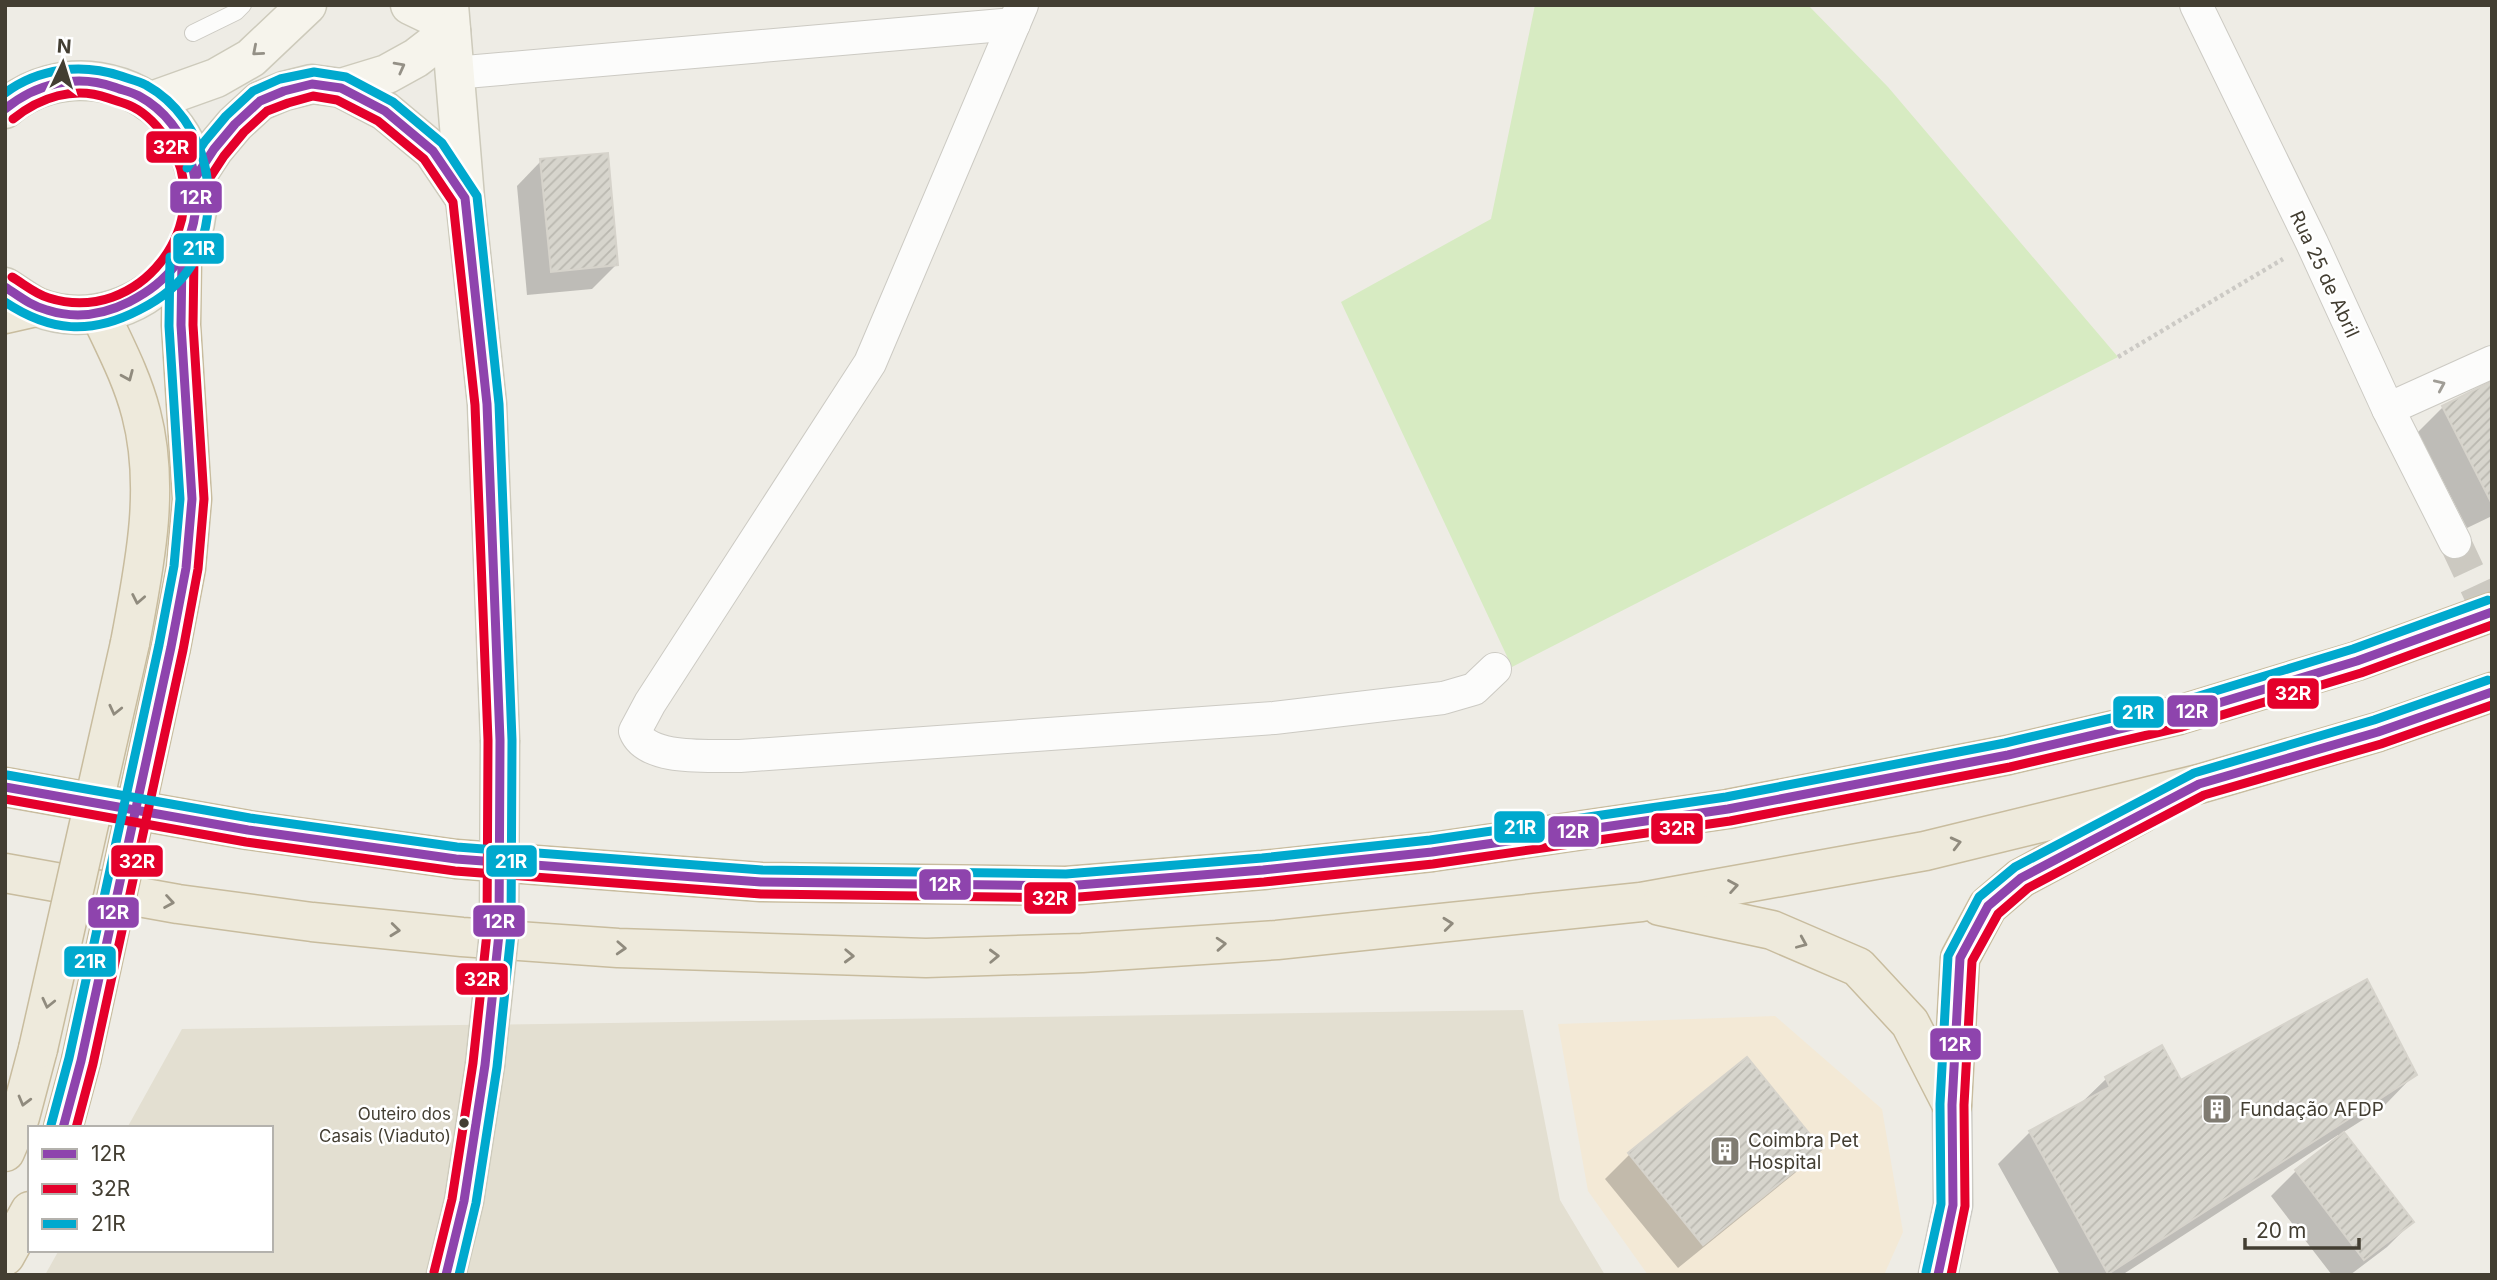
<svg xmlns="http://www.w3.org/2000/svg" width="2497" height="1280" font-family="Inter,sans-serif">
<defs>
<pattern id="building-hatch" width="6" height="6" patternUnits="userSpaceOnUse" patternTransform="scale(1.75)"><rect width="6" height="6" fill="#d7d5cd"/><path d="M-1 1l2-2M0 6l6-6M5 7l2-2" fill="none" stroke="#bab8b0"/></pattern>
</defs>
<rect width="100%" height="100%" fill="#eeece5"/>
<path fill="#e3dfd1" d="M1523,1010L1560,1200L1605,1275H45L59,1250H271V1128H127L182,1029Z"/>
<path fill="#f3e9d6" d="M1775,1016L1882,1109L1903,1232L1884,1275H1648L1588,1191L1558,1024Z"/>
<path fill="#d7ebc2" d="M1535,5H1808L1888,87L2118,357L1512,667L1341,302L1491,219Z"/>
<g fill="#0003">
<path d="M541,161L617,264L592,289L527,295L517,186Z"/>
<path d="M2492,383V516L2467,528L2418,432L2443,407Z"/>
<path d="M2161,1048L2180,1082L2414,1075L2383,1107L2342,1133L2412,1222L2387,1247L2350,1275H2332L2271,1196L2296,1171L2340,1138L2338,1135L2122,1275H2060L1998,1164L2030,1132L2077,1107L2106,1079Z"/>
<path d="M1747,1060L1820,1149L1795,1173L1678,1268L1605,1179L1629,1155Z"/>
</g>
<g fill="url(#building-hatch)" stroke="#d6d3cb" stroke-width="2">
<path d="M608,153L618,265L551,272L540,159Z"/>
<path d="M2492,381V504L2442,406Z"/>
<path d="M2367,979L2417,1075L2108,1274L2029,1131L2110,1087L2105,1077L2162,1045L2181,1080Z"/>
<path d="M1747,1057L1822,1149L1703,1245L1628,1153Z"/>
<path d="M2344,1132L2414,1222L2364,1260L2295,1170Z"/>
</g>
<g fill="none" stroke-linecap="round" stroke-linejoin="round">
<path stroke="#ccc9c1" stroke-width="32" stroke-dasharray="32 16" stroke-linecap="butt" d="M2455,542L2492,621"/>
<g stroke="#cccac3" stroke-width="18">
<path id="service" d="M193,33L236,12L243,5"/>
</g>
<g stroke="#cccac3" stroke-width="34">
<g id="minor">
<path d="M1022,5L870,363L650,703L635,731C647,762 712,755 740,756L1274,718L1443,698L1474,689L1495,669"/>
<path d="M2196,5L2312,243L2388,409L2455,542"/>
<path d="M454,73L1014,24"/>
<path d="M2388,409L2492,362"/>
</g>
</g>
<g stroke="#cccac3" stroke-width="41">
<path id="tertiary" d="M1938,1275L1953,1205L1952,1105"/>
</g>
<g stroke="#cdcabb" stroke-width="41">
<g id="secondary">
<path d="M410,5L433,16L451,31"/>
<path d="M449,5L465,198L487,404L500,740"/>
<path d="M341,88L387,74L416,58L451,31"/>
<path d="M149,102L216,78L251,58L307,5"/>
<path d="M5,109C30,86 66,77 99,82C222,102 233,271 115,309C90,317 62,317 37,307C26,302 15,293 5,287"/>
<path d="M197,175L214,149L235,124L260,101L284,91L312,84L341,88L385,111L433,151L464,197"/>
<path d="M446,1275L464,1201L485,1065"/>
</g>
</g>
<g stroke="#c8bc9e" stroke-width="41">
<g id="trunk">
<path d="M5,314L36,307"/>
<path d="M100,314C115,346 132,378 141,413C161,489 144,568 130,643"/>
<path d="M171,647L186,568L192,499L181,325L182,257"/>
<path d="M5,787L248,830L456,859L761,882L1066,886L1263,870L1432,852L1728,809L2008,755L2179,715L2357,661L2492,612"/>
<path d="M5,873L178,904L312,922L462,937L618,948L926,958L1082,953L1277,940L1641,902L1925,851L2199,784L2378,732L2492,692"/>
<path d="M1660,906L1772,930L1858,967L1910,1023L1951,1103"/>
<path d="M1952,1105L1960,958L1988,906L2021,878L2142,813"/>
<path d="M63,1128L81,1061"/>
<path d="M5,1152L20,1117L38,1049"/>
<path d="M5,1256L30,1211"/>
</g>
</g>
<path stroke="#cccac5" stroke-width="4.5" stroke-dasharray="3.5 3.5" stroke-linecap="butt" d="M2118,357L2283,259"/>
<use href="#service" stroke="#fcfcfb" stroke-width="16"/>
<use href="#minor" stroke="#fcfcfb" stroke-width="32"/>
<use href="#tertiary" stroke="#fcfcfb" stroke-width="38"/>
<use href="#secondary" stroke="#f6f4ec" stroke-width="38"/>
<use href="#trunk" stroke="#eeeadc" stroke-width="38"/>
<g stroke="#cdcabb" stroke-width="41" stroke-linecap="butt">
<path id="secondary-bridge" d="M485,1065L499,934L500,740"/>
</g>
<g stroke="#c8bc9e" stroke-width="41" stroke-linecap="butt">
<g id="trunk-bridge">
<path d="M38,1049L130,643"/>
<path d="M81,1061L171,647"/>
</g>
</g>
<use href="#secondary-bridge" stroke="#f6f4ec" stroke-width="38"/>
<use href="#trunk-bridge" stroke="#eeeadc" stroke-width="38"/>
<g stroke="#fff" stroke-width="14">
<g id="bus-1">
<path d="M5,109C37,83 76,74 114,87C122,90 132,92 139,96C191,124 209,192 187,243C184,250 182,257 178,262C163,281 150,291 129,302C103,315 75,319 47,310C31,306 19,296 5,287"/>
<path d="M197,175L214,149L235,124L260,101L284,91L312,84L341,88L385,111L433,151L465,198L487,404L500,740L499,934L485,1065L464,1201L446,1275"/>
<path d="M5,787L248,830L456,859L761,882L1066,886L1263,870L1432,852L1728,809L2008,755L2179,715L2357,661L2492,612"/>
<path d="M63,1128L81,1061L171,647L186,568L192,499L181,325L182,257"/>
<path d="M1938,1275L1953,1205L1952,1105L1960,958L1988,906L2021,878L2199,784L2378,732L2492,692"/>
</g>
</g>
<g stroke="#fff" stroke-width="14">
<g id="bus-2">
<path d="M207,182L224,156L244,132L267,111L288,103L313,96L337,100L378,121L424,159L453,202L475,405L488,740L487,933L473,1063L452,1199L434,1272"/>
<path d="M12,277C24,284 35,294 49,298C138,326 218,225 170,144C161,130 149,115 133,107C125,103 116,101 108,98C74,86 40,97 13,119"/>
<path d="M5,799L246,842L455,871L761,894L1067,898L1264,882L1433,864L1730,821L2010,767L2182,727L2361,673L2492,625"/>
<path d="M76,1128L93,1064L183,650L198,569L204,499L193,325L194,257"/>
<path d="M1951,1275L1965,1206L1964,1105L1972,961L1998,914L2028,888L2204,795L2381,744L2492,705"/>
</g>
</g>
<g stroke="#fff" stroke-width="14">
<g id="bus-3">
<path d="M5,93C39,68 81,63 121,76C129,79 138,81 146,85C209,120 225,206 191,266C179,285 159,300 139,310C91,335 50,332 5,302"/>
<path d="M187,168L205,141L226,116L253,91L280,79L314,72L346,77L393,102L442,143L477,196L499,404L512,740L511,934L497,1067L476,1203L459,1275"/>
<path d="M7,775L250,818L457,847L762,870L1066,874L1262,858L1430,840L1726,797L2005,743L2176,703L2353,649L2488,600"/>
<path d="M51,1125L69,1058L159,645L174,566L180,499L169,326L170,257"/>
<path d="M1926,1272L1941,1204L1940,1104L1948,956L1979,897L2015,867L2194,773L2374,720L2488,680"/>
</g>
</g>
<use href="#bus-1" stroke="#8e44ad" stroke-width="9"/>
<use href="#bus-2" stroke="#e4002b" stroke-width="9"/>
<use href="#bus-3" stroke="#00a9ce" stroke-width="9"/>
</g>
<defs><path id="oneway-chevron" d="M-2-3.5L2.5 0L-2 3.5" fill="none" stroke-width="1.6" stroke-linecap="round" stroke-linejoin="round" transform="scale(1.75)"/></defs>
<g stroke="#949086">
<use href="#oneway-chevron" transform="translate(257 51) rotate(139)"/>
<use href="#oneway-chevron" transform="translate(400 67) rotate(-28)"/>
</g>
<g stroke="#908b7e">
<use href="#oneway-chevron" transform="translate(128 376) rotate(67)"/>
<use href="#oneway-chevron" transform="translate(138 599) rotate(101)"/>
<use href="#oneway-chevron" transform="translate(115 710) rotate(103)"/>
<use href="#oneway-chevron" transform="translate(1956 843) rotate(-14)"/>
<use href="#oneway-chevron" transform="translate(1733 886) rotate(-10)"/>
<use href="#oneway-chevron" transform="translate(169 902) rotate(9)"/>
<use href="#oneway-chevron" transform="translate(1448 924) rotate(-6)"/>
<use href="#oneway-chevron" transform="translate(395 930) rotate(6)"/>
<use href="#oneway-chevron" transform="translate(1802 943) rotate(23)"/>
<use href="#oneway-chevron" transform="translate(1221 944) rotate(-4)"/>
<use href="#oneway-chevron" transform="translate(621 948) rotate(3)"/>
<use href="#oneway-chevron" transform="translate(849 956) rotate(2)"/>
<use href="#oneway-chevron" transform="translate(994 956) rotate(-2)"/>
<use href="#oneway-chevron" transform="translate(48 1003) rotate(103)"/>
<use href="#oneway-chevron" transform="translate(24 1101) rotate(105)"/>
</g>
<use stroke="#a09d96" href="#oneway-chevron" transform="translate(2440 385) rotate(-24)"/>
<defs>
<g id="building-square" transform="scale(1.575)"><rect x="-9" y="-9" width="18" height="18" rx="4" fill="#7f7b71" stroke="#fff"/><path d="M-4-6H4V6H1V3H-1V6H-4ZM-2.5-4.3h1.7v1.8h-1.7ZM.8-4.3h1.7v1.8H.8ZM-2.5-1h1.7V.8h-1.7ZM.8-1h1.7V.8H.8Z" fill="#fff"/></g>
</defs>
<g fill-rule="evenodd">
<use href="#building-square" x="2217" y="1109"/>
<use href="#building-square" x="1725" y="1151"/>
</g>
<circle fill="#433e32" stroke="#fff" stroke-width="2.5" cx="464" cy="1123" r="6"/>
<g text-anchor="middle" stroke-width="5" stroke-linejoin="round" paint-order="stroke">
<g font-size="17" fill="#433e32" stroke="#fff" text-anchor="end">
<text x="451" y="1120">Outeiro dos<tspan x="451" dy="22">Casais (Viaduto)</tspan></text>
</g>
<g font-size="19" fill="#433e32" stroke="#fff">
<text transform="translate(2325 274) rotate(65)" y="7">Rua 25 de Abril</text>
</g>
<g font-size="19" fill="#433e32" stroke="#fff" text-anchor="start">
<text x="2240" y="1116">Fundação AFDP</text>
<text x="1748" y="1147">Coimbra Pet<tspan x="1748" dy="22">Hospital</tspan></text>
</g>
</g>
<g stroke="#fff" stroke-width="2.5">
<rect x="145" y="130" width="53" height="34" rx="7" fill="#e4002b"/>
<rect x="169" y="180" width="54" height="34" rx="7" fill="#8e44ad"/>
<rect x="172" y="232" width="53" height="33" rx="7" fill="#00a9ce"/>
<rect x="2266" y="677" width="54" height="33" rx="7" fill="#e4002b"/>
<rect x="2166" y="694" width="53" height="34" rx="7" fill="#8e44ad"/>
<rect x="2112" y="695" width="53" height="34" rx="7" fill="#00a9ce"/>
<rect x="1493" y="810" width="53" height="34" rx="7" fill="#00a9ce"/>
<rect x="1650" y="812" width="54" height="33" rx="7" fill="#e4002b"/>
<rect x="1547" y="815" width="53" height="33" rx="7" fill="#8e44ad"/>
<rect x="485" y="844" width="53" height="34" rx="7" fill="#00a9ce"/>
<rect x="110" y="844" width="54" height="34" rx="7" fill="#e4002b"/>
<rect x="918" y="868" width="54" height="33" rx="7" fill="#8e44ad"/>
<rect x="1023" y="881" width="54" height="34" rx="7" fill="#e4002b"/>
<rect x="87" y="896" width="53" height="33" rx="7" fill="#8e44ad"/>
<rect x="472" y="904" width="54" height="34" rx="7" fill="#8e44ad"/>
<rect x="63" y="945" width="54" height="33" rx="7" fill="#00a9ce"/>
<rect x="455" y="962" width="54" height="34" rx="7" fill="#e4002b"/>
<rect x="1929" y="1027" width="53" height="34" rx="7" fill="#8e44ad"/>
</g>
<g font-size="19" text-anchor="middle" font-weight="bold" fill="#fff">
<text x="171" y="154">32R</text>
<text x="196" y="204">12R</text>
<text x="199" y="255">21R</text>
<text x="2293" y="700">32R</text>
<text x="2192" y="718">12R</text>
<text x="2138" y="719">21R</text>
<text x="1520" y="834">21R</text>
<text x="1677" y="835">32R</text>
<text x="1573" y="838">12R</text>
<text x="511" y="868">21R</text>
<text x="137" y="868">32R</text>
<text x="945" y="891">12R</text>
<text x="1050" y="905">32R</text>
<text x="113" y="919">12R</text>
<text x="499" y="928">12R</text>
<text x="90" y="968">21R</text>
<text x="482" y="986">32R</text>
<text x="1955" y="1051">12R</text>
</g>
<rect width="2497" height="1280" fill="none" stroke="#433e32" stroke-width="14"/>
<rect x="28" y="1126" width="245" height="126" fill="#ffffff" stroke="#b4b2ad" stroke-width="2"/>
<rect x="42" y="1149" width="35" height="10" fill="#8e44ad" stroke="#b4b2ad" stroke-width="2"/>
<text x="91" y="1161" font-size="21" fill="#433e32">12R</text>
<rect x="42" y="1184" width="35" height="10" fill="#e4002b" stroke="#b4b2ad" stroke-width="2"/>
<text x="91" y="1196" font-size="21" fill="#433e32">32R</text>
<rect x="42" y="1219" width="35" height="10" fill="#00a9ce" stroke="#b4b2ad" stroke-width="2"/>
<text x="91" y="1231" font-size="21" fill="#433e32">21R</text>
<g transform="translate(63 63) rotate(4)" stroke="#ffffff" stroke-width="5" paint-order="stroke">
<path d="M0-5L12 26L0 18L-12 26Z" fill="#433e32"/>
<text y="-10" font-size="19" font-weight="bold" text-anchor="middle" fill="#433e32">N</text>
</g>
<path d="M2245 1238v10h114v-10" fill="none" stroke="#433e32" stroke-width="3.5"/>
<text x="2256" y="1238" font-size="21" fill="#433e32" stroke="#ffffff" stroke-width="5" paint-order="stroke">20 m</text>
</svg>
